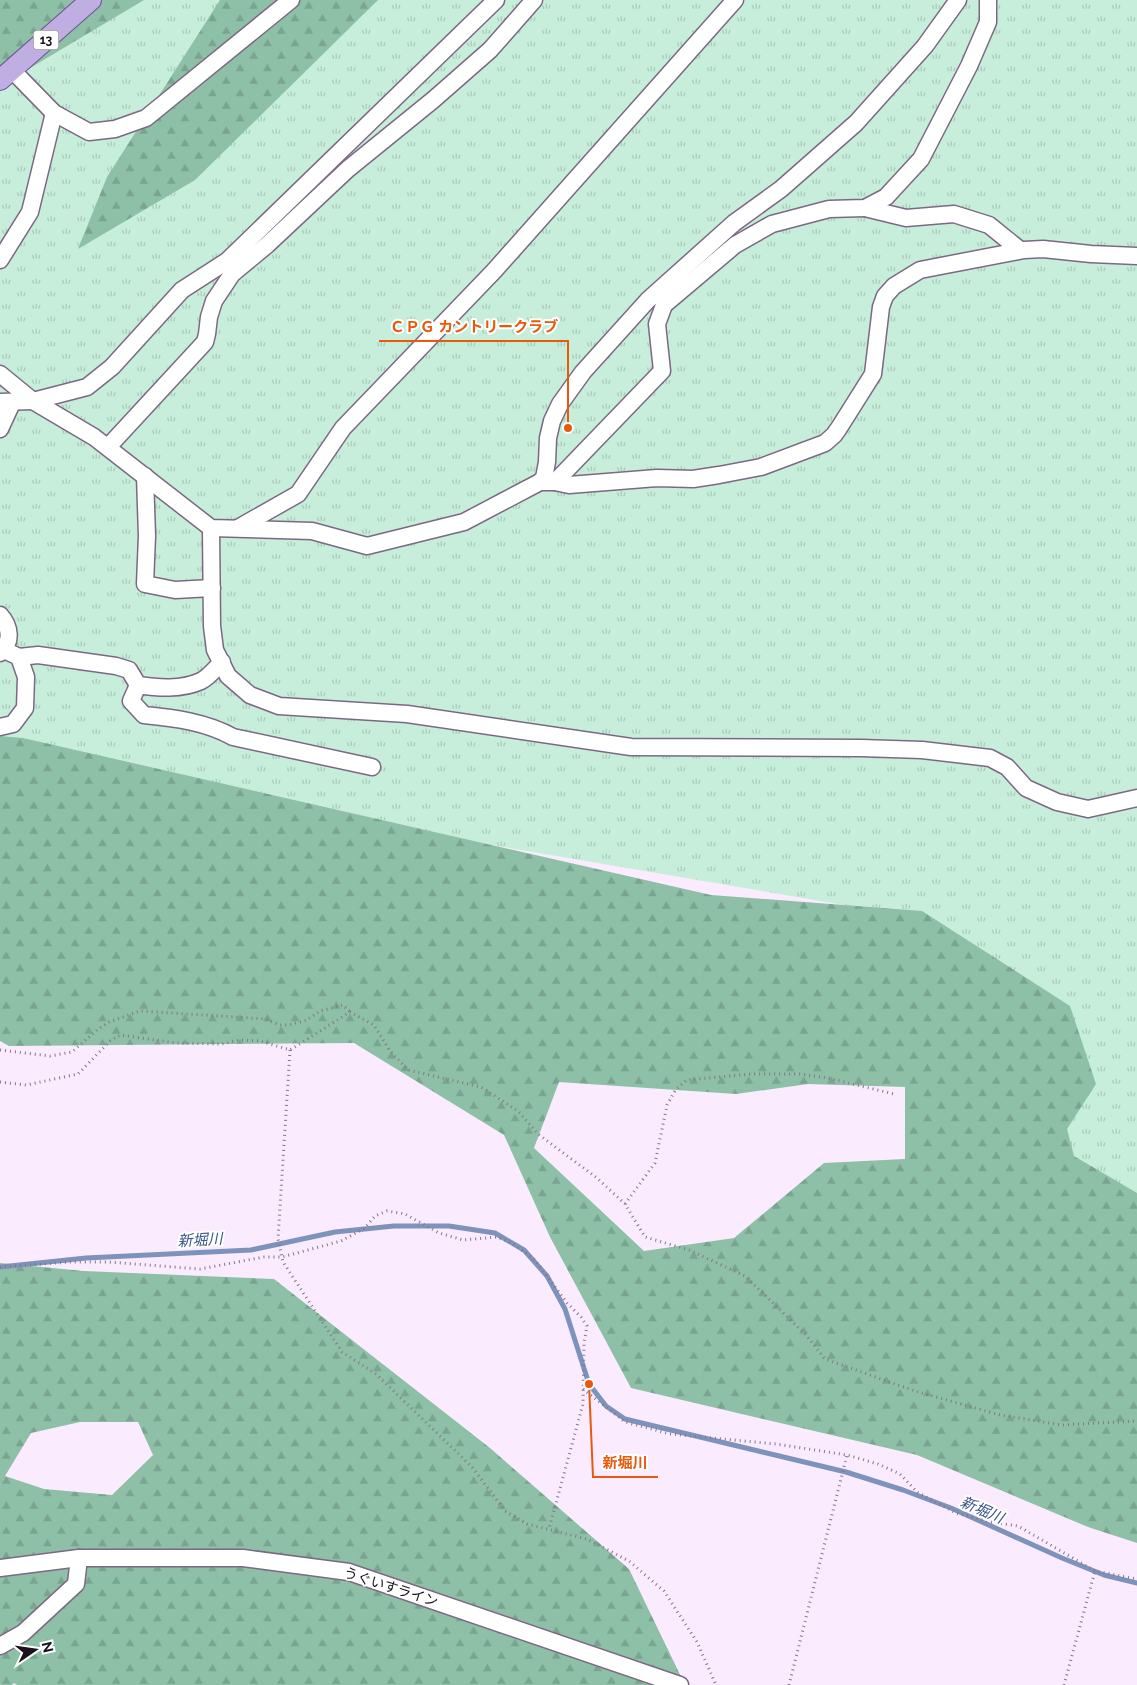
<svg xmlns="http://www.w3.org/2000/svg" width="1137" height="1685" font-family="Raleway,'Noto Sans JP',sans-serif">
<defs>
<pattern id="grass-tufts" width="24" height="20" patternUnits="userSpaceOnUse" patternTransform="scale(1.25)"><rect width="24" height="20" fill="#c6eeda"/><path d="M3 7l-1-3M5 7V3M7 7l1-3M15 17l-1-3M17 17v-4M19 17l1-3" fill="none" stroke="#aacbba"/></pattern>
<pattern id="forest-firs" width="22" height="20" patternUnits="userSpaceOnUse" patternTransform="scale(1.25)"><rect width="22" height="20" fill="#8dc0a7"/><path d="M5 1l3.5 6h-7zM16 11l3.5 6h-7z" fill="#79a48f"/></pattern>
</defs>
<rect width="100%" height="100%" fill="#faebfe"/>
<path fill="url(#grass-tufts)" d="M132,0H1137V1241L850,906L486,844L265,793L0,771V85Z"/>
<g fill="url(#forest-firs)" fill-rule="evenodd">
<path d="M0,0H144L0,86Z"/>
<path d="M220,0H378L195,180L78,249L107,177Z"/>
<path d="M0,736L23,738L711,895L922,911L1070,1006L1096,1084L1067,1129L1074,1156L1137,1193V1543L1088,1527L917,1455L631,1388L550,1237L504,1135L354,1043L9,1046L0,1041ZM559,1082L736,1094L808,1084L905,1087V1159L824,1163L734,1238L644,1251L534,1148Z"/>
<path d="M0,1263L84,1271L274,1279L490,1448L629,1569L685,1685H17L14,1683L12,1685H0ZM80,1422H138L153,1455L112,1495L44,1489L5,1476L31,1433Z"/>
</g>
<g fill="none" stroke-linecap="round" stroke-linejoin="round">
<path stroke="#7e93bb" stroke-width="5" d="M0,1267L86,1258L251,1250L335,1232L394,1226H449L495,1233L524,1250L547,1276L565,1309L589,1384L606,1406L625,1419L846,1472L903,1490L951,1508L1062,1558L1104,1575L1137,1583"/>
<g stroke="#7d6883" stroke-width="19">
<g id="minor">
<path d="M12,70L54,113L89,132L115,129L146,118L291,0"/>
<path d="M865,208L906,218L954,214L989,225L1020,250"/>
<path d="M0,260L30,212L54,113"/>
<path d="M0,374L33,401L94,437L211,528L312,531L367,546L464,522L540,482H555L662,371L657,324L664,305L735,245L772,224L829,209L865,208L886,197L921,159L969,66L988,22V0"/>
<path d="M0,402L33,401L87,387L112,367L182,290L227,261L496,0"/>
<path d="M0,429L12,403"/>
<path d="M108,447L205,342L207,334L209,317L214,301L232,274L267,245L348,169L433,100L490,50L534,0"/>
<path d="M145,476L147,536L145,584L175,590L212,588"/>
<path d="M540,482L544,478L547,462L548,438L552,421L560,404L583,372L648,300L734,223L781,189L856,123L925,46L958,0"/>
<path d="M555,482L569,485L657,478L693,479L719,475L761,467L825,443L834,435L839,428L873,374L881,307L885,296L894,286L920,270L1024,250L1043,249L1091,254L1137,256"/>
<path d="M211,528L212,626L215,650L228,676L250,695L279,706L407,714L631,747L861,748L922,750L990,758L1007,767L1026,788L1057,802L1088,809L1137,798"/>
<path d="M238,528L298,494L343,428L494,271L735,0"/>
<path d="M0,615C10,626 13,642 0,653"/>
<path d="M19,657L38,655L116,666L129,670L138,685C158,688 181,690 201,681C208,678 216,668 222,662"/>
<path d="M138,685L131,701L144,715C175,718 206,722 233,737L372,767"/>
<path d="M0,727L13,724L25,708L26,677L19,657L4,650"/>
<path d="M0,1568L79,1558H243L349,1572L680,1685"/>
<path d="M0,1646L23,1633L76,1584L79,1558"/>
</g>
</g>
<g stroke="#6b5490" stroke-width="22">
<path id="major" d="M0,80L91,0"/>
</g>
<g stroke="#837886" stroke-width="3" stroke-dasharray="1 4" stroke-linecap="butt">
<path d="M0,1050L50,1056L72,1052L97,1030L109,1022L140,1011L265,1019L280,1025H289L307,1020L320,1011L343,1005L350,1012"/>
<path d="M290,1050L278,1239L283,1262L342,1352L376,1374L472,1467L505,1511L527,1524L587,1539L629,1561L664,1591L697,1642L716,1685"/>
<path d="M0,1082L26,1085L78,1074L110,1041L120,1035L176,1043L221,1044L240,1040L260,1041L290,1050L350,1012L374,1025L390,1051L408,1070L481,1087L518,1111L538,1134L597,1178L625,1204L645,1237L689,1250L745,1276L806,1335L825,1359L915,1391L1000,1415L1062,1425L1137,1421"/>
<path d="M625,1204L655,1163L667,1105L676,1089L687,1080L751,1074H800L828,1078L894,1094"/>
<path d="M0,1267L70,1262H109L200,1269L264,1257H282L341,1241L365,1228L375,1216L387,1211L405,1214L439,1233L463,1240L497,1237L512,1243L535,1260L567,1303L581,1317L587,1326L584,1343L583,1404L549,1529"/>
<path d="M583,1389L625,1422L670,1434L776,1444L847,1455L878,1464L900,1474L917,1492L956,1513L991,1522L1018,1526L1095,1571L1137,1579"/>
<path d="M789,1685L847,1455"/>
<path d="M1064,1685L1095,1571"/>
</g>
<use href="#minor" stroke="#fff" stroke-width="16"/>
<use href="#major" stroke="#c0aee2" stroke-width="20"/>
</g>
<g text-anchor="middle" stroke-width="4" stroke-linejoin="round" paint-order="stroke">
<rect fill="#fff" stroke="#5f5860" stroke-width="1" x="33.5" y="30.5" width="25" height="19" rx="4"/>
<g font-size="12" font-weight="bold" fill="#1a111c">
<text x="46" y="44">13</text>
</g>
<g font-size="14" fill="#1a111c" stroke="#fff">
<text transform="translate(391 1587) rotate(18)" y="5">うぐいすライン</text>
</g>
<g font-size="15" font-style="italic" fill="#385389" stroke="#fff">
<text transform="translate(200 1240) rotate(-3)" y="5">新堀川</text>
<text transform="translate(982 1510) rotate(23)" y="5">新堀川</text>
</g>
</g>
<path fill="none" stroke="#e8590c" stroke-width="2" d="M568 428L568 341H379M589 1384L593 1477H658"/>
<g fill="#e8590c" stroke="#fff" stroke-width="2">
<circle cx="568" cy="428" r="5"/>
<circle cx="589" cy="1384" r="5"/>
</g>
<g font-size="15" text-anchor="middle" font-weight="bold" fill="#e8590c" stroke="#fff" stroke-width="4" stroke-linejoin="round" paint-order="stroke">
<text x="474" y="332">ＣＰＧ カントリークラブ</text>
<text x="625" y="1468">新堀川</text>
</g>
<g transform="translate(35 1650) rotate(77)" stroke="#ffffff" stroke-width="4" paint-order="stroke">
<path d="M0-4L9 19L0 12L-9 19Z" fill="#1a111c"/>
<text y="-8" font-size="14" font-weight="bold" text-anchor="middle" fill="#1a111c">N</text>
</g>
</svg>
